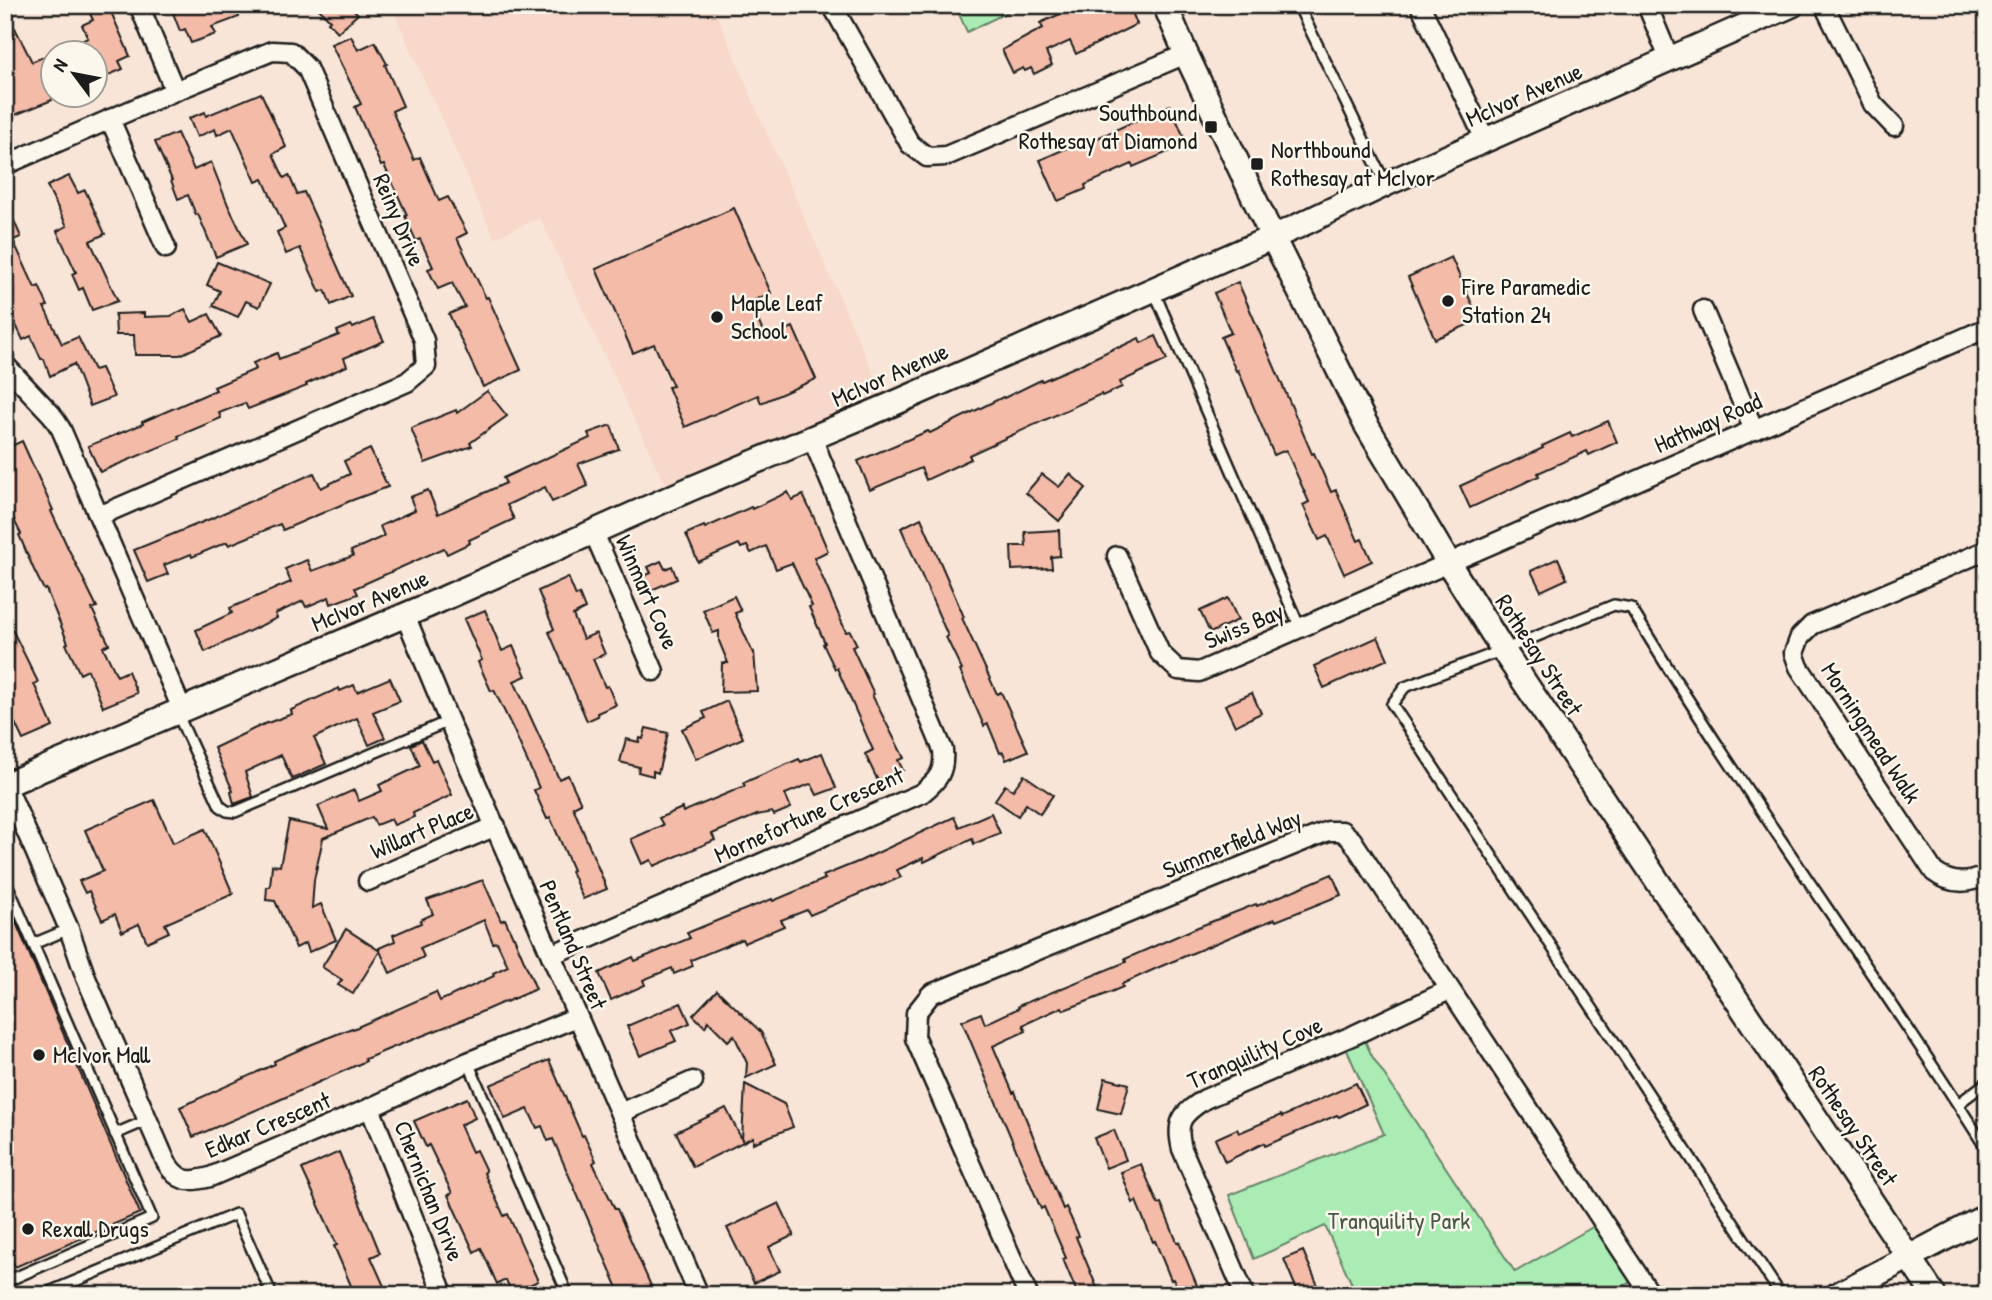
<svg xmlns="http://www.w3.org/2000/svg" width="1992" height="1300" font-family="'Patrick Hand',sans-serif">
<rect width="100%" height="100%" fill="#f9e5d8"/>
<filter id="ink" filterUnits="userSpaceOnUse"><feTurbulence type="fractalNoise" baseFrequency=".0143" numOctaves="2"/><feDisplacementMap in="SourceGraphic" scale="14" xChannelSelector="R" yChannelSelector="G"/><feConvolveMatrix kernelMatrix="1 2 1 2 8 2 1 2 1" color-interpolation-filters="sRGB"/></filter>
<g filter="url(#ink)">
<path fill="#f7d8ca" d="M391,5H713L761,120L883,395L668,486L659,472L540,218L494,238Z"/>
<g fill="#abebb4" stroke="#648468" stroke-width="2">
<path d="M955,5H1022L967,32Z"/>
<path d="M1365,1041L1372,1056L1515,1272L1596,1225L1634,1280L1608,1295H1357L1325,1226L1254,1259L1229,1195L1384,1134L1346,1048Z"/>
</g>
<g fill="#f3bba8" stroke="#1c1c1c" stroke-width="2">
<path d="M86,5H108L130,56L119,61L123,69L104,77L94,52H53L88,38L82,25L93,20Z"/>
<path d="M170,5H235L239,17L212,27L216,34L191,43L185,29L180,31Z"/>
<path d="M315,5H349L358,14L338,32L328,22L330,20Z"/>
<path d="M1080,5H1129L1137,24L1076,54L1070,41L1046,52L1052,65L1034,74L1031,68L1025,71L1023,68L1013,73L1002,50L1043,28L1040,23Z"/>
<path d="M15,28L32,62L52,53V100L5,119V33Z"/>
<path d="M351,36L358,50L375,42L387,64L385,65L403,106L392,111L414,160L420,157L439,201L448,197L467,233L457,238L486,298L488,297L521,370L483,387L449,314L465,307L452,283L438,289L428,269L433,267L420,239L416,241L405,216L407,215L384,165L381,166L355,107L361,104L331,44Z"/>
<path d="M261,93L286,147L273,154L284,178L289,175L297,194L304,192L351,296L331,305L325,290L320,292L300,248L286,254L277,232L285,228L263,179L256,182L232,128L217,135L215,129L197,137L189,118L205,112L206,116Z"/>
<path d="M1170,105L1187,144L1133,167L1132,164L1085,185L1086,189L1058,201L1040,160L1087,139L1089,142Z"/>
<path d="M177,133L194,170L211,162L228,205L247,244L216,257L198,214L196,215L188,195L178,199L171,180H172L155,142Z"/>
<path d="M69,176L78,193L85,190L105,234L90,241L118,301L92,310L83,288L79,290L72,274L76,272L57,231L67,226L47,186Z"/>
<path d="M5,200L21,237L13,240L35,288L39,286L48,306L44,307L62,344L78,337L94,370L101,368L114,397L90,406L74,364L50,376L44,359H41L31,336L23,340L5,301L13,298L5,281Z"/>
<path d="M734,208L771,293L750,302L766,339L793,327L816,379L761,403L758,395L685,427L668,387L673,386L654,344L633,353L596,269Z"/>
<path d="M1451,257L1479,320L1435,339L1408,277Z"/>
<path d="M217,262L270,284L259,307L246,301L238,317L213,306L220,291L207,285Z"/>
<path d="M1238,282L1312,454L1314,453L1331,492L1336,490L1358,541L1362,539L1372,561L1344,574L1327,536L1319,540L1303,505L1309,502L1286,450L1274,455L1238,370L1236,371L1221,337L1231,333L1214,293Z"/>
<path d="M185,309L192,322L209,314L221,336L180,355H135L134,335H116L115,314L144,313V317L171,316Z"/>
<path d="M373,319L384,341L344,358L347,366L306,384L307,386L248,409L245,403L219,413L221,418L178,436L179,439L100,472L88,446L143,424L142,422L216,390L214,387L256,369L253,363L277,353L279,359L339,335L337,331L351,325L353,328Z"/>
<path d="M1156,336L1167,360L1120,382L1122,387L1102,396L1101,394L969,455L971,459L926,480L921,468L870,490L858,461L928,431L930,433L1003,397L1004,398L1041,380L1042,381L1077,366L1117,347L1118,348L1139,338L1141,343Z"/>
<path d="M487,391L507,416L470,443L472,446L425,463L411,428L456,410L457,413Z"/>
<path d="M1608,421L1617,442L1589,455L1587,451L1538,473L1539,476L1470,508L1460,486L1543,448L1542,446L1570,433L1572,437Z"/>
<path d="M611,425L619,449L578,464L588,486L552,502L545,487L507,505L514,519L469,540L470,543L447,554L444,548L355,588L358,594L331,604L329,597L306,607L303,601L275,614L277,618L205,652L196,630L232,613L230,608L291,582L285,569L307,560L312,571L353,556L351,551L384,536L380,526L415,510L410,497L428,490L438,514L506,483L503,478L590,438L588,433Z"/>
<path d="M22,441L53,510L51,511L68,548L97,607L92,609L109,644L103,647L117,676L128,671L137,693L103,707L88,670L80,674L66,644L68,643L46,589L44,590L34,570L19,535L21,534L5,502V449Z"/>
<path d="M370,449L388,487L350,501L283,530L280,524L229,545L227,542L192,557L191,554L164,565L168,574L148,582L134,550L210,519L314,473L321,488L350,474L344,461Z"/>
<path d="M1042,474L1059,487L1070,474L1086,488L1059,521L1026,493Z"/>
<path d="M788,492L792,500L803,495L814,518L828,551L814,558L846,632L850,631L857,645L852,647L874,694L872,695L904,758L898,760L903,770L878,781L865,754L873,750L837,668L835,669L823,644L825,643L809,607L812,606L792,563L776,569L766,546L751,553L747,546L741,548L739,544L698,562L686,534L704,526L705,528L751,507L752,509Z"/>
<path d="M921,518L964,617L962,618L997,694L1001,692L1028,751L1006,760L1003,752L1000,753L988,724L984,726L960,671L962,670L946,637L948,636L901,528Z"/>
<path d="M1059,530L1060,556L1051,557L1052,568L1012,570L1011,546H1026L1025,532Z"/>
<path d="M1558,558L1567,579L1541,591L1531,571Z"/>
<path d="M661,561L665,569L672,566L677,579L649,591L642,577L651,573L648,567Z"/>
<path d="M568,577L576,596L579,594L585,609L573,615L583,639L596,633L605,654L593,659L605,687L608,686L616,705L597,713L598,716L587,721L549,632L554,629L538,591Z"/>
<path d="M734,596L741,611L735,613L752,651L754,652L757,691L721,692L722,663H728L719,641V631L713,633L703,610Z"/>
<path d="M1228,598L1238,620L1210,633L1200,611Z"/>
<path d="M485,610L502,651L513,646L526,676L514,681L559,779L568,775L581,803L573,807L607,889L583,899L571,871L573,870L550,817L547,819L534,790L539,788L514,731L494,690L491,691L478,662L482,660L464,619Z"/>
<path d="M5,615L38,682L34,684L53,727L23,740L5,702Z"/>
<path d="M1378,637L1388,659L1324,688L1314,666Z"/>
<path d="M390,678L400,701L373,712L385,738L369,745L357,718L333,729L314,738L326,764L292,779L281,755L245,772L253,797L234,804L231,792L233,791L214,748L262,725L292,714L291,710L339,688L340,691L354,685L357,692Z"/>
<path d="M1252,693L1261,713L1235,726L1225,705Z"/>
<path d="M727,701L743,738L696,759L682,729L706,718L703,712Z"/>
<path d="M646,728L668,733L658,773L653,771V776L638,772L639,767L620,762L626,739L639,742L640,738L643,739Z"/>
<path d="M422,740L432,761L436,759L452,795L413,813L414,817L394,825L391,819L376,825L372,817L323,838L314,880L312,908L321,904L336,940L309,952L306,943L296,948L275,901L266,900L267,887H270L272,865L280,866L289,821L328,829L318,806L354,790L359,801L382,791L379,785L420,766L411,745Z"/>
<path d="M822,753L836,788L817,795L812,785L810,784L785,794L791,808L774,815L772,812L757,815L712,834L715,840L654,866L651,860L642,864L631,839L663,825L659,818L682,808L683,812L745,786L743,783L799,759L801,762Z"/>
<path d="M1024,775L1053,795L1040,814L1026,804L1018,816L995,800L1005,785L1013,790Z"/>
<path d="M154,800L173,843L205,829L233,894L165,924L169,932L147,942L139,924L122,932L115,914L102,920L89,891L85,893L79,881L103,871L85,830Z"/>
<path d="M991,813L1000,833L974,844L972,839L924,862L923,858L897,870L901,877L881,886L880,885L810,915L807,910L781,920L784,926L744,943L742,939L691,960L693,966L674,974L672,968L643,980L645,985L611,1000L599,973L633,957L635,961L690,938L687,933L726,917L772,899L773,901L825,879L823,876L860,861L954,817L959,827Z"/>
<path d="M1332,874L1341,895L1276,921L1275,919L1240,933L1157,968L1122,984L1123,987L1099,997L1064,1010L1062,1007L1023,1025L1026,1031L993,1046L1013,1093L1015,1092L1063,1209L1066,1207L1079,1236L1076,1237L1100,1295H1078L1063,1259L1066,1258L1044,1207L1041,1209L962,1021L981,1013L985,1024L1019,1008L1018,1006L1126,962L1125,959L1198,927L1256,904L1257,906Z"/>
<path d="M483,880L501,921L505,919L513,937H514L536,989L506,1002V1001L465,1019L394,1047L365,1059L366,1061L277,1101L193,1137L180,1107L275,1064L274,1061L310,1045L352,1028L353,1029L436,992L440,1001L494,976L493,973L508,966L497,942L493,943L484,920L420,948L424,957L390,973L380,951L353,994L338,985L342,980L322,967L346,929L380,951L379,948L395,941L393,935L421,923L420,920L433,914L427,900Z"/>
<path d="M5,897L140,1213L15,1267L5,1245Z"/>
<path d="M717,990L761,1032L776,1064L746,1078L747,1063L734,1035L728,1041L708,1021L705,1027L693,1015Z"/>
<path d="M681,1003L690,1023L671,1031L676,1041L640,1056L627,1026Z"/>
<path d="M549,1060L582,1136L584,1135L596,1161L593,1163L615,1209H617L655,1295H621L553,1139L548,1141L542,1126L537,1128L528,1109L505,1119L490,1085Z"/>
<path d="M1105,1078L1129,1084L1121,1114L1098,1109Z"/>
<path d="M1356,1083L1366,1104L1339,1117L1337,1115L1265,1146L1264,1143L1225,1162L1215,1139L1237,1129L1239,1133L1281,1115L1282,1117Z"/>
<path d="M745,1084L784,1104L793,1127L753,1143V1137L693,1167L676,1132L726,1108L742,1140Z"/>
<path d="M467,1098L475,1118L460,1125L472,1152L476,1150L486,1171L484,1173L504,1216L508,1214L538,1281L512,1293L506,1280L497,1284L481,1248L474,1252L448,1195L452,1193L429,1145L426,1147L414,1121Z"/>
<path d="M1114,1130L1126,1160L1106,1168L1094,1138Z"/>
<path d="M339,1152L380,1253L371,1257L388,1295H355L334,1246L337,1245L302,1169Z"/>
<path d="M1141,1164L1158,1204L1161,1203L1177,1242H1179L1201,1295H1180L1173,1279L1171,1280L1155,1241L1153,1242L1136,1201L1133,1203L1121,1172Z"/>
<path d="M779,1203L794,1235L769,1247L780,1271L754,1283L727,1228Z"/>
<path d="M1303,1251L1322,1295H1299L1284,1259Z"/>
</g>
<g fill="none" stroke-linecap="round" stroke-linejoin="round">
<g stroke="#1c1c1c" stroke-width="14">
<g id="service">
<path d="M1298,5L1385,183"/>
<path d="M1153,289L1300,628"/>
<path d="M177,713L220,806L227,811L235,812L449,721"/>
<path d="M5,879L152,1218L5,1282"/>
<path d="M33,944L69,929"/>
<path d="M468,1062L568,1295"/>
<path d="M1958,1104L1987,1082"/>
<path d="M115,1134L148,1120"/>
<path d="M42,1295L236,1214L272,1295"/>
<path d="M1781,1295L1392,704L1405,687L1503,650L1614,605L1631,608C1743,793 1872,967 1987,1150"/>
</g>
</g>
<g stroke="#1c1c1c" stroke-width="23">
<g id="minor">
<path d="M139,5L175,91"/>
<path d="M832,5L910,144L927,157L946,156L1186,54"/>
<path d="M1420,5L1486,141"/>
<path d="M1647,5L1669,58"/>
<path d="M1824,5L1873,104L1894,126"/>
<path d="M110,119L166,248"/>
<path d="M5,165L175,91L272,51L291,52L307,68L424,340L426,366L407,382L99,516"/>
<path d="M1703,310L1754,430"/>
<path d="M5,365L52,415L61,429L182,709"/>
<path d="M594,533L654,671"/>
<path d="M1987,550L1812,625L1800,637L1794,653L1799,667L1934,872C1950,884 1969,885 1987,874"/>
<path d="M1117,556L1160,653L1178,670L1199,672L1987,328"/>
<path d="M405,615L449,721L699,1295"/>
<path d="M6,785L69,929L86,978L166,1162C178,1182 188,1183 210,1177L370,1108L468,1062L577,1017"/>
<path d="M368,881L496,826"/>
<path d="M551,955L922,793C938,780 945,772 943,750L812,438"/>
<path d="M370,1108L442,1291L445,1295"/>
<path d="M620,1113L693,1081"/>
<path d="M1028,1295L915,1038L916,1013L931,994L1328,831H1342L1352,840L1651,1295"/>
<path d="M1245,1295L1182,1149C1175,1121 1182,1114 1205,1099L1354,1035L1449,990"/>
</g>
</g>
<g stroke="#1c1c1c" stroke-width="28">
<g id="tertiary">
<path d="M1165,5L1186,54L1272,236L1365,423L1449,564L1503,650L1934,1295"/>
<path d="M5,785L429,605L690,489L888,406L1296,227L1386,184L1792,5"/>
<path d="M1837,1295L1987,1216"/>
</g>
</g>
<use href="#service" stroke="#fbf7ec" stroke-width="9"/>
<use href="#minor" stroke="#fbf7ec" stroke-width="18"/>
<use href="#tertiary" stroke="#fbf7ec" stroke-width="23"/>
</g>
</g>
<g fill="#1c1c1c" stroke="#fbf7ec" stroke-width="2.5">
<rect x="1204" y="120" width="14" height="14" rx="3.5"/>
<rect x="1250" y="157" width="14" height="14" rx="3.5"/>
<circle cx="1448" cy="301" r="7"/>
<circle cx="717" cy="317" r="7"/>
<circle cx="39" cy="1055" r="7"/>
<circle cx="28" cy="1229" r="7"/>
</g>
<g text-anchor="middle" stroke-width="5" stroke-linejoin="round" paint-order="stroke">
<g font-size="24" fill="#1c1c1c" stroke="#fbf7ec">
<text transform="translate(1524 95) rotate(-24)" y="8">McIvor Avenue</text>
<text transform="translate(399 220) rotate(67)" y="8">Reiny Drive</text>
<text transform="translate(890 375) rotate(-24)" y="8">McIvor Avenue</text>
<text transform="translate(1708 423) rotate(-24)" y="8">Hathway Road</text>
<text transform="translate(647 592) rotate(66)" y="8">Winmart Cove</text>
<text transform="translate(370 601) rotate(-23)" y="8">McIvor Avenue</text>
<text transform="translate(1244 626) rotate(-23)" y="8">Swiss Bay</text>
<text transform="translate(1539 655) rotate(57)" y="8">Rothesay Street</text>
<text transform="translate(1871 733) rotate(57)" y="8">Morningmead Walk</text>
<text transform="translate(809 815) rotate(-24)" y="8">Mornefortune Crescent</text>
<text transform="translate(422 831) rotate(-23)" y="8">Willart Place</text>
<text transform="translate(1232 844) rotate(-22)" y="8">Summerfield Way</text>
<text transform="translate(573 945) rotate(67)" y="8">Pentland Street</text>
<text transform="translate(1255 1053) rotate(-24)" y="8">Tranquility Cove</text>
<text transform="translate(268 1125) rotate(-23)" y="8">Edkar Crescent</text>
<text transform="translate(1853 1126) rotate(56)" y="8">Rothesay Street</text>
<text transform="translate(429 1191) rotate(68)" y="8">Chernichan Drive</text>
</g>
<g font-size="24" fill="#1c1c1c" stroke="#fbf7ec" text-anchor="start">
<text x="1197" y="121" text-anchor="end">Southbound<tspan x="1197" dy="28">Rothesay at Diamond</tspan></text>
<text x="1271" y="158">Northbound<tspan x="1271" dy="28">Rothesay at McIvor</tspan></text>
<text x="1462" y="295">Fire Paramedic<tspan x="1462" dy="28">Station 24</tspan></text>
<text x="731" y="311">Maple Leaf<tspan x="731" dy="28">School</tspan></text>
<text x="53" y="1063">McIvor Mall</text>
<text x="42" y="1237">Rexall Drugs</text>
</g>
<g font-size="24" fill="#475a4a" stroke="#fbf7ec">
<text x="1399" y="1229">Tranquility Park</text>
</g>
</g>
<rect width="1992" height="1300" fill="none" stroke="#fbf7ec" stroke-width="28"/>
<rect x="14" y="14" width="1964" height="1272" fill="none" stroke="#1c1c1c" stroke-width="2.5" filter="url(#ink)"/>
<g transform="translate(74 74) rotate(302)"><circle r="33" fill="#fbf7ec" stroke="#a29f99" stroke-width="2"/>
<path d="M0-5L12 26L0 18L-12 26Z" fill="#1c1c1c"/>
<text y="-10" font-size="19" font-weight="bold" text-anchor="middle" fill="#1c1c1c">N</text>
</g>
</svg>
